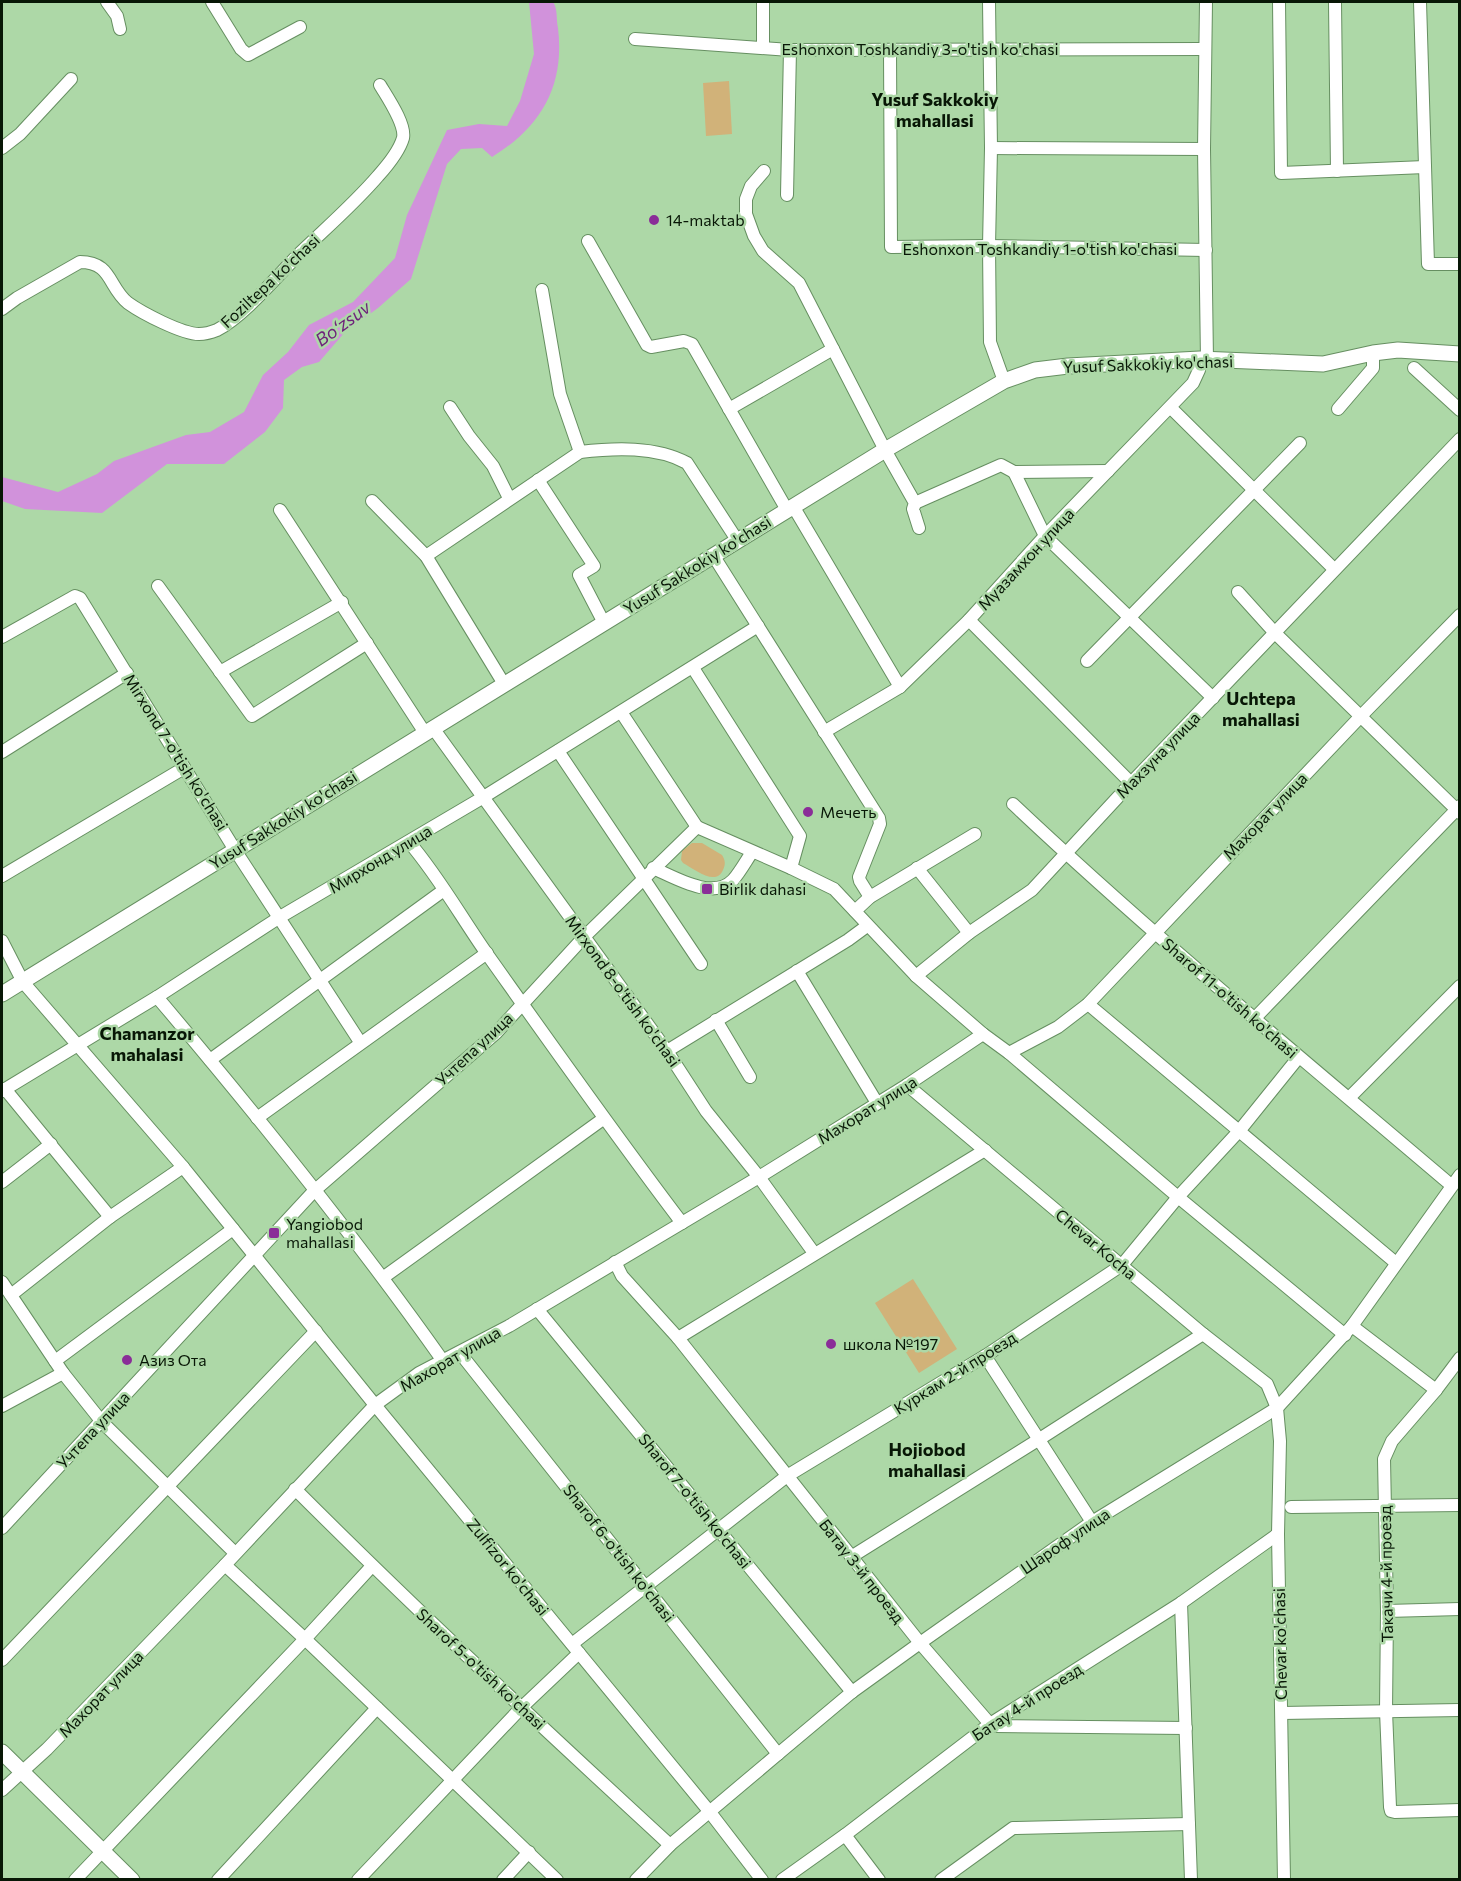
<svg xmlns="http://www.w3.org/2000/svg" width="1461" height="1881" font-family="Commissioner,sans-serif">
<rect width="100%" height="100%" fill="#add8a7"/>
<g fill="#d1b279">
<path d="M729,81L732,134L706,136L703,83Z"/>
<path d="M692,843H702L722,855C725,860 726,864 723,870C716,887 694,869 683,863L681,860L682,851Z"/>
<path d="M913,1279L957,1349L919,1373L875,1303Z"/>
</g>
<path fill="#d192db" d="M529,2H553C558,9 556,19 558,28C565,86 541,127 492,157L482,148L461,149L447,164L411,279L378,308L345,332L319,362L302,367L284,380L283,408L265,432L224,464H167L102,513L25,509L2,501V477L58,492L97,474L114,461L186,435L210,432L244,412L263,375L288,352L309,325L353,302L395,258L407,215L447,130L479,124L507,126L520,101L534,54Z"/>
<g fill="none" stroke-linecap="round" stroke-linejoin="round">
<g stroke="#668f61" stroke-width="14">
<g id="minor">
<path d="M107,2L117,16L120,29"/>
<path d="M212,2L241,49L248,55L300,27"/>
<path d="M763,2V47"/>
<path d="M989,2L991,148L989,246L990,342L1004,381"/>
<path d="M1206,2L1204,149L1207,360"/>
<path d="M1279,2L1281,173L1425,167"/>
<path d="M1335,2L1337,171"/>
<path d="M1420,2L1428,264H1460"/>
<path d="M635,39L790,50L1205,49"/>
<path d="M890,51L891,247L989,246L1206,250"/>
<path d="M2,148L20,134L71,79"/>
<path d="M991,148L1204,149"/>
<path d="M764,171L751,186L746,199V214L754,236L763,251L799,283L885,450L915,503L913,509L919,528"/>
<path d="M787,195L790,50"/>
<path d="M588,241L647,345L651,347L684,341L692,344L787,510"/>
<path d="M542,290L560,394L580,452"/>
<path d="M2,309L17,298L80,262C112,262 108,287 128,303C142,313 182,334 199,334C204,334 212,332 217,330C244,316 277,276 300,253C326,228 354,204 378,176C387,166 399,152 403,138C406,124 387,97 380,85"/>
<path d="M1414,368L1460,410"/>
<path d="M450,407L469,436L493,466L509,498"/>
<path d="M1171,408L1334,569"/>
<path d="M729,409L833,349"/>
<path d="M1338,409L1373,368V353"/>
<path d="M1014,472L1045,536L1213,698"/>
<path d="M538,480L594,566L579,575L604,623"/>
<path d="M372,501L426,556L504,684"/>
<path d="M915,503L1001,465L1014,472L1108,471"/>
<path d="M793,506L900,687"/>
<path d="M280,510L425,733"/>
<path d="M713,555L879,818L880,824L859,877L860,881L870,897"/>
<path d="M426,556L580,452C614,448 656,446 687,463L737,540"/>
<path d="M158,586L252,716L367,643"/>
<path d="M1238,592L1275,633L1460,813"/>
<path d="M969,620L1131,783"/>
<path d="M2,637L75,596L80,598L235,850L360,1042"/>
<path d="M1087,661L1300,443"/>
<path d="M693,668L800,836L791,868"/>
<path d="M220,672L342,602"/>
<path d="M621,712L697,827"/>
<path d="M433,728L667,1051L706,1111L759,1177L814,1253"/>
<path d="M824,732L900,687L969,620L1045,536L1193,383L1199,370L1200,359"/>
<path d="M558,751L701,964"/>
<path d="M2,752L127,673"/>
<path d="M1013,804C1154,937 1304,1060 1451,1185"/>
<path d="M697,827L791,868L834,889L916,976L983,1034L1009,1053L1178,1197L1345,1335"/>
<path d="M409,842C439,877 461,917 487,954C551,1044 615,1135 682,1223"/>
<path d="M653,868C674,877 713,901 733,880C740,872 746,861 752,852"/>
<path d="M917,868L969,933"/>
<path d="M2,876L184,768"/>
<path d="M855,911L870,897L975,834"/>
<path d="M2,941L23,982L183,1167L375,1405L709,1811L762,1880"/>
<path d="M797,971L877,1103"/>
<path d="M916,976L969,933L1032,890L1131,783L1460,439"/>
<path d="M157,997C257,1115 354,1235 443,1361"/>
<path d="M1088,1004L1396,1263"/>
<path d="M1254,1019L1460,806"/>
<path d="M716,1020L750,1077"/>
<path d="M667,1051L848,940L867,926"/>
<path d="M1009,1053L1058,1027L1088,1004L1360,717L1460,615"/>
<path d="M210,1060L444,890"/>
<path d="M907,1085L1203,1334L1267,1384L1277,1408L1280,1441L1278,1534L1284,1880"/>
<path d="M5,1089L110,1217"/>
<path d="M2,1091L157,997L280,917L482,798L758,626"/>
<path d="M1349,1098L1460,986"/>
<path d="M257,1118L487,953"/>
<path d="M2,1182L51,1144"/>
<path d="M615,1262L622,1276L678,1338L920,1643L990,1724L996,1726L1186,1728"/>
<path d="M384,1277L603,1119"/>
<path d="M2,1282L63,1373L102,1422L235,1553"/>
<path d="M11,1295L110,1217L183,1167"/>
<path d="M537,1309L852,1692"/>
<path d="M1352,1326L1436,1390"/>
<path d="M678,1338L985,1150"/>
<path d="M460,1353L778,1754"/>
<path d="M985,1356L1092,1522"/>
<path d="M1460,1358L1436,1390L1392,1441L1384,1459L1387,1611L1386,1711L1390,1807L1391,1811L1395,1812L1460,1810"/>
<path d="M55,1361L233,1229"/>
<path d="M2,1406L63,1373"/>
<path d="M295,1489C417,1611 543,1728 670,1845"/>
<path d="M1291,1507L1460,1505"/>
<path d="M2,1528L314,1191L496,1033L585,936L697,827"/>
<path d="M851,1557L1038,1440L1203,1334"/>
<path d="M225,1565L305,1639L557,1880"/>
<path d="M1181,1603L1191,1880"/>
<path d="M1387,1611L1460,1609"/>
<path d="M572,1644L787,1476L985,1356L1122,1265L1178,1197L1240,1130L1298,1058"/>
<path d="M2,1660L316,1331"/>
<path d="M1282,1713L1460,1710"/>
<path d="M2,1790L47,1749L225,1565L375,1405L419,1373L509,1326L759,1177L907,1085L983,1034"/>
<path d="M845,1835L879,1880"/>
<path d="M75,1880L305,1639L372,1566"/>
<path d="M218,1880L377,1708"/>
<path d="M358,1880L521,1708L579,1653"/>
<path d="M503,1880L529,1852"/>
<path d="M636,1880L670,1845L778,1754L852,1692L920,1643L1092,1522L1277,1408L1352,1326L1460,1175"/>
<path d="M782,1880L845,1835L990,1724L1181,1603L1278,1534"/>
<path d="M941,1880L1013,1828L1189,1824"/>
</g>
</g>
<g stroke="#668f61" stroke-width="17">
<g id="major">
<path d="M2,994L885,450L1004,381L1035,370L1068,366L1200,359L1323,364L1373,353L1398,350L1460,354"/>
<path d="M2,1752L132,1880"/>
</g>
</g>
<use href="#minor" stroke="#fff" stroke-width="12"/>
<use href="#major" stroke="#fff" stroke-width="15"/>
</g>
<g fill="#8a2d98" stroke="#add8a7" stroke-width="2">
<circle cx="654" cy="220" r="6"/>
<circle cx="808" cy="812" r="6"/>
<rect x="701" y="883" width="12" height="12" rx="3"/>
<rect x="268" y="1227" width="12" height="12" rx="3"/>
<circle cx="831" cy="1344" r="6"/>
<circle cx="127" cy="1360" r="6"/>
</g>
<g text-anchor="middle" stroke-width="5" stroke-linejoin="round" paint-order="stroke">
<g font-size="16" fill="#081706" stroke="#add8a7">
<text x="920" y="55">Eshonxon Toshkandiy 3-o'tish ko'chasi</text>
<text x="1040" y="255">Eshonxon Toshkandiy 1-o'tish ko'chasi</text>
<text transform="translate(270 281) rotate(-43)" y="6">Foziltepa ko'chasi</text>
<text transform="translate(1148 364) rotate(-2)" y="6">Yusuf Sakkokiy ko'chasi</text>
<text transform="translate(1026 559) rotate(-47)" y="6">Муазамхон улица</text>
<text transform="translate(697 565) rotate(-32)" y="6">Yusuf Sakkokiy ko'chasi</text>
<text transform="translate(176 752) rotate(58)" y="6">Mirxond 7-o'tish ko'chasi</text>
<text transform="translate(1158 755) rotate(-46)" y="6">Махзуна улица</text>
<text transform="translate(1265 816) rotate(-46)" y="6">Махорат улица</text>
<text transform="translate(283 820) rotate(-32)" y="6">Yusuf Sakkokiy ko'chasi</text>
<text transform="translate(380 859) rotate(-31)" y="6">Мирхонд улица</text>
<text transform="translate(623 991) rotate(54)" y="6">Mirxond 8-o'tish ko'chasi</text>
<text transform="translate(1230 998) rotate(41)" y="6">Sharof 11-o'tish ko'chasi</text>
<text transform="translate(474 1049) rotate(-43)" y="6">Учтепа улица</text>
<text transform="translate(867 1110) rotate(-32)" y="6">Махорат улица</text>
<text transform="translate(1096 1244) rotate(40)" y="6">Chevar Kocha</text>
<text transform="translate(450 1359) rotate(-30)" y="6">Махорат улица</text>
<text transform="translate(955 1373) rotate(-32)" y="6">Куркам 2-й проезд</text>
<text transform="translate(93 1430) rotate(-47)" y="6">Учтепа улица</text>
<text transform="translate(695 1501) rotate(51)" y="6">Sharof 7-o'tish ko'chasi</text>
<text transform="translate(1065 1541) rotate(-34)" y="6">Шароф улица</text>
<text transform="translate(619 1553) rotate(52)" y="6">Sharof 6-o'tish ko'chasi</text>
<text transform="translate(508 1567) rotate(51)" y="6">Zulfizor ko'chasi</text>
<text transform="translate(862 1571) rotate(52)" y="6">Батау 3-й проезд</text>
<text transform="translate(1386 1574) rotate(-91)" y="6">Такачи 4-й проезд</text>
<text transform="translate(1280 1644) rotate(-91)" y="6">Chevar ko'chasi</text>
<text transform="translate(481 1669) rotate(43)" y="6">Sharof 5-o'tish ko'chasi</text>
<text transform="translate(101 1694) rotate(-46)" y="6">Махорат улица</text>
<text transform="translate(1027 1702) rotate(-33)" y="6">Батау 4-й проезд</text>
</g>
<g font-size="16" fill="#081706" stroke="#add8a7" text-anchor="start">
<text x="666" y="226">14-maktab</text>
<text x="820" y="818">Мечеть</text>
<text x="719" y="895">Birlik dahasi</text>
<text x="286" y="1230">Yangiobod<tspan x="286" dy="18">mahallasi</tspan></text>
<text x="843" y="1350">школа №197</text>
<text x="139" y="1366">Азиз Ота</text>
</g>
<g font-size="18" font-weight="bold" fill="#081706" stroke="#add8a7">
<text x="935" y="106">Yusuf Sakkokiy<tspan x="935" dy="21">mahallasi</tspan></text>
<text x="1261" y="705">Uchtepa<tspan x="1261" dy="21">mahallasi</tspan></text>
<text x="147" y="1040">Chamanzor<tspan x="147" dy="21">mahalasi</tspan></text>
<text x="927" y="1456">Hojiobod<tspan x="927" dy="21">mahallasi</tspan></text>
</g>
<g font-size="18" font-style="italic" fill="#6e227a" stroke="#add8a7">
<text transform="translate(343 324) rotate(-36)" y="6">Boʻzsuv</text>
</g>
</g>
<rect width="1461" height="1881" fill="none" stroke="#081706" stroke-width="6"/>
</svg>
